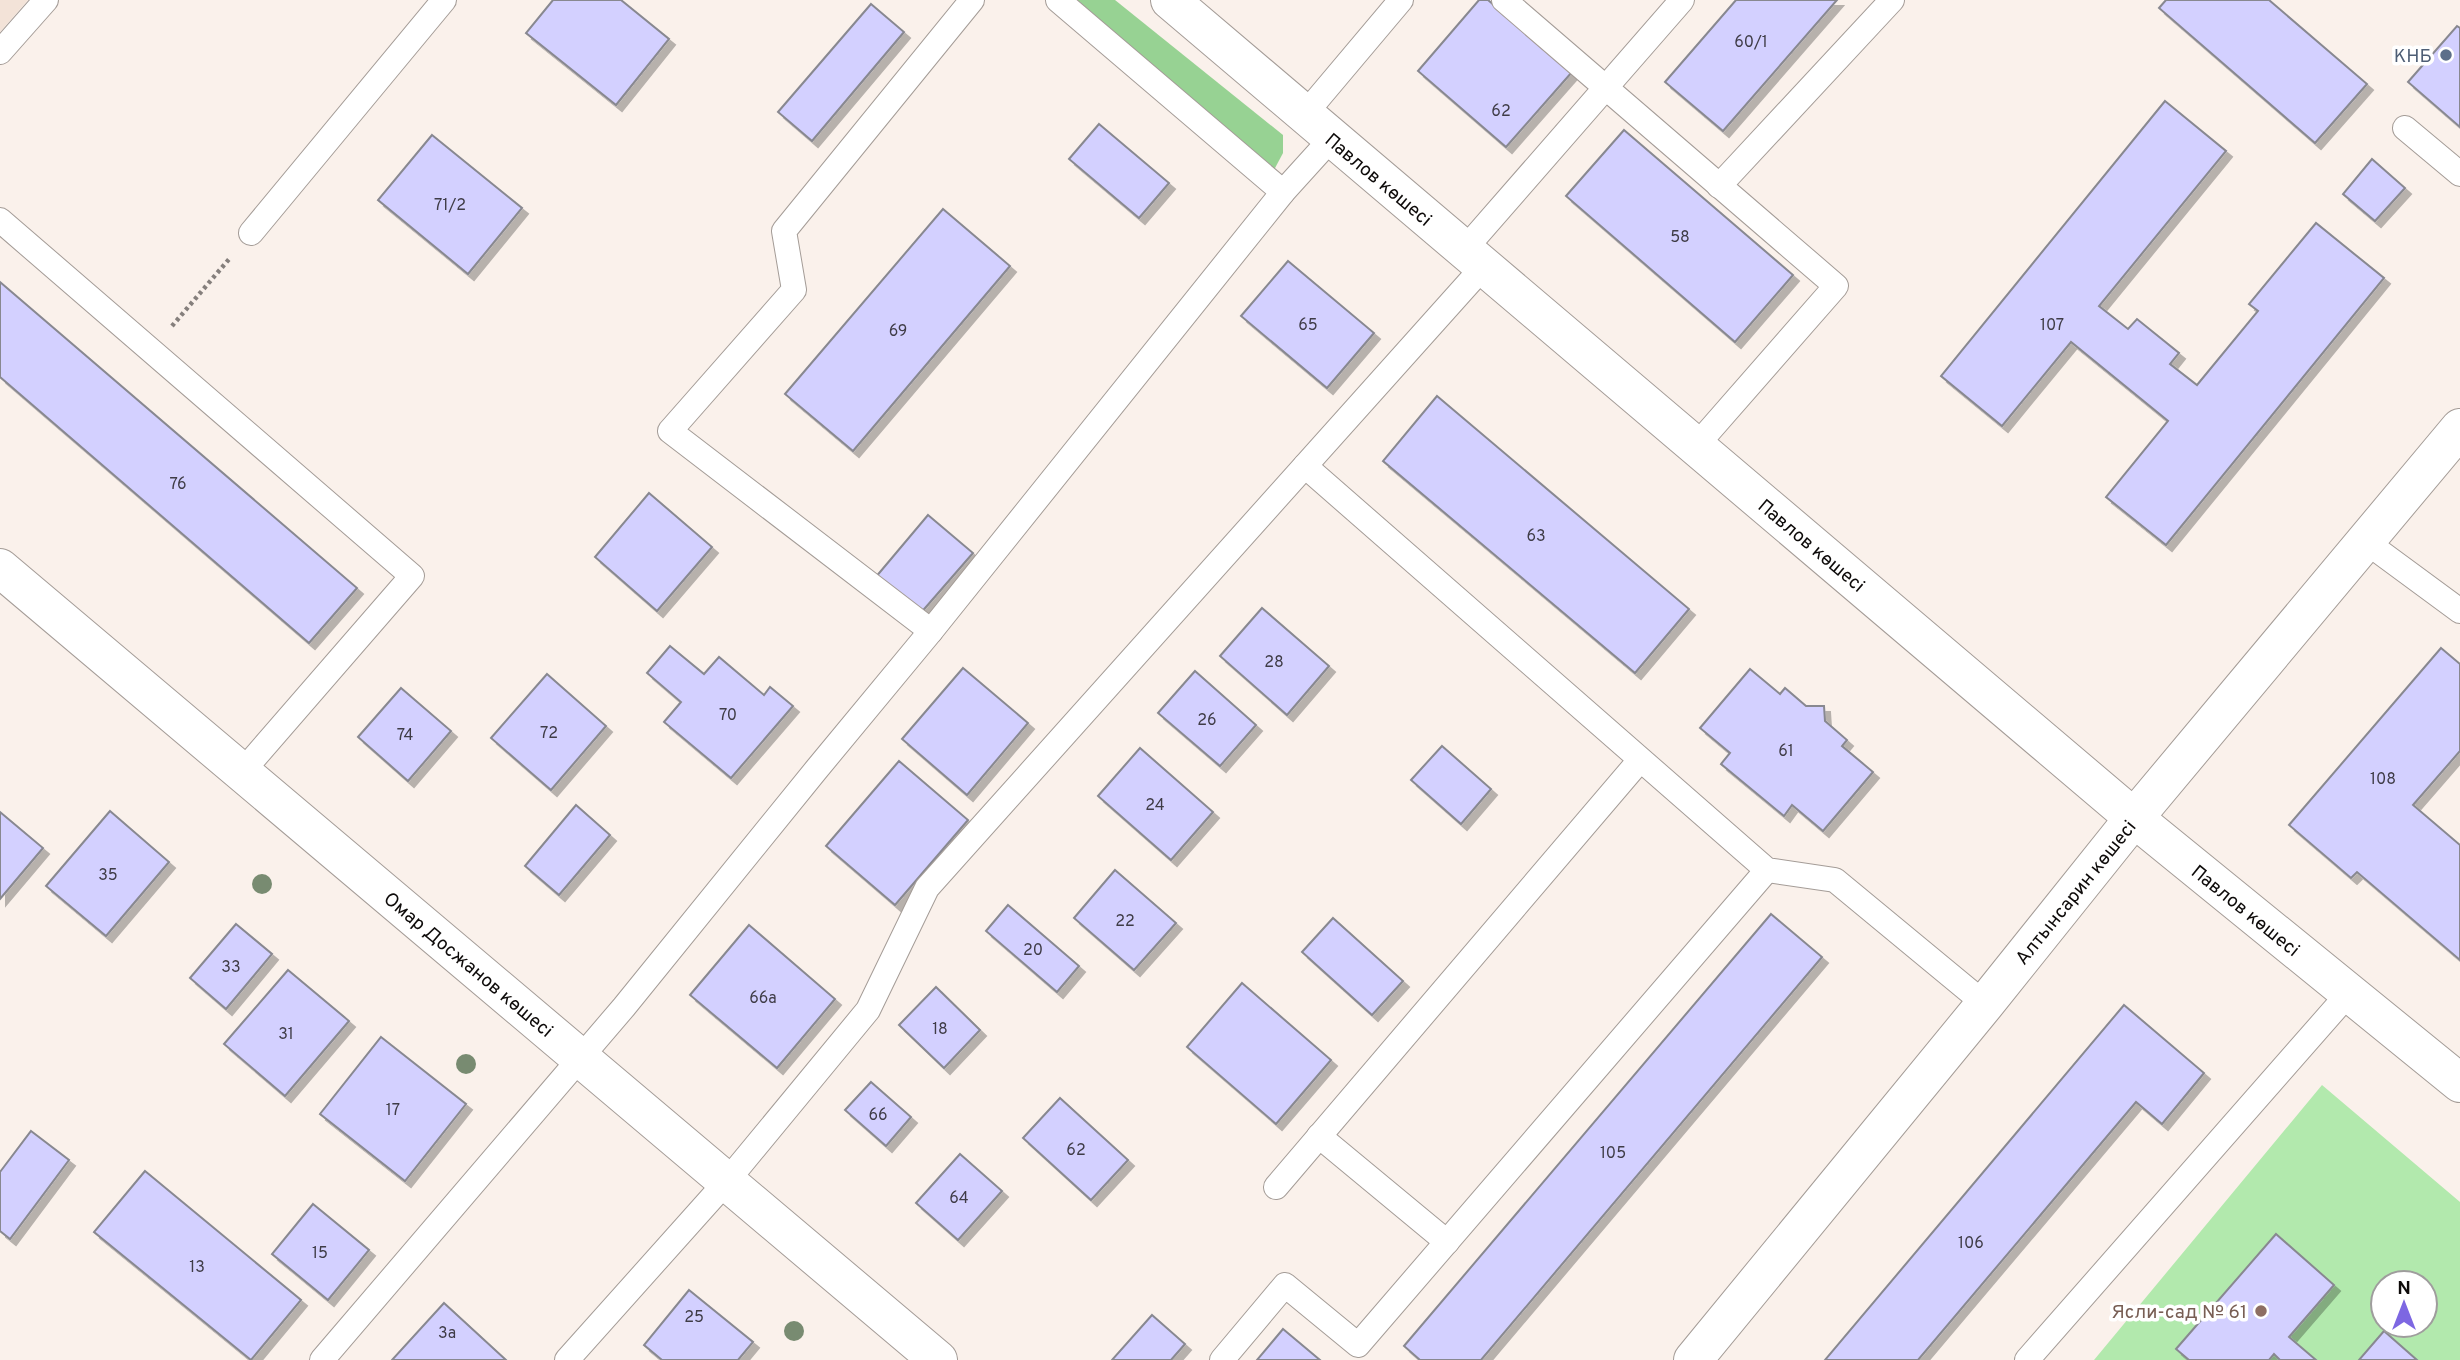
<svg xmlns="http://www.w3.org/2000/svg" width="2460" height="1360" font-family="Overpass,sans-serif">
<defs>
<filter id="shadow"><feDropShadow dx="6" dy="6" stdDeviation="0" flood-color="#0004"/></filter>
</defs>
<rect width="100%" height="100%" fill="#faf1eb"/>
<path fill="#f3e3d8" d="M0,0H28L0,32Z"/>
<path fill="#b2e9ad" fill-rule="evenodd" d="M2322,1085L2460,1202V1360H2094ZM2383,1283H2425V1325H2383Z"/>
<path fill="#97d293" d="M1077,0H1115L1283,135V153L1274,170Z"/>
<g fill="#d3d0ff" stroke="#888890" stroke-width="2" filter="url(#shadow)">
<path d="M553,0H621L669,39L616,105L526,33Z"/>
<path d="M1479,0H1488L1572,72L1506,147L1418,71Z"/>
<path d="M1736,0H1837L1723,131L1665,82Z"/>
<path d="M2166,0H2269L2367,84L2315,143L2159,8Z"/>
<path d="M871,4L904,32L812,141L778,112Z"/>
<path d="M2457,26L2460,28V127L2408,82Z"/>
<path d="M2165,101L2226,151L2099,306L2128,329L2137,319L2179,353L2170,364L2197,385L2258,311L2249,304L2316,223L2384,278L2166,545L2106,497L2168,421L2071,342L2002,426L1941,376Z"/>
<path d="M1099,124L1169,183L1139,218L1069,159Z"/>
<path d="M1624,130L1793,275L1735,342L1566,196Z"/>
<path d="M432,135L522,208L468,274L378,200Z"/>
<path d="M2372,159L2405,188L2375,221L2343,194Z"/>
<path d="M943,209L1010,266L853,451L785,394Z"/>
<path d="M1288,261L1374,333L1327,388L1241,316Z"/>
<path d="M0,282L357,588L309,643L0,377Z"/>
<path d="M1437,396L1689,609L1635,673L1383,461Z"/>
<path d="M649,493L712,547L657,611L595,557Z"/>
<path d="M928,515L973,553L919,615L875,578Z"/>
<path d="M1262,608L1329,666L1287,715L1220,656Z"/>
<path d="M670,646L704,674L719,657L764,695L770,687L793,706L731,778L664,722L681,702L647,673Z"/>
<path d="M2441,648L2460,664V751L2413,805L2460,845V960L2357,872L2351,878L2289,825Z"/>
<path d="M963,668L1028,723L967,795L902,739Z"/>
<path d="M1750,669L1780,694L1785,688L1806,706H1824L1825,721L1847,740L1842,746L1873,772L1823,831L1792,805L1784,816L1721,764L1730,753L1700,728Z"/>
<path d="M1195,671L1256,725L1220,766L1158,713Z"/>
<path d="M547,674L606,726L551,790L491,738Z"/>
<path d="M401,688L451,731L408,781L358,737Z"/>
<path d="M1442,746L1491,789L1461,824L1411,780Z"/>
<path d="M1140,748L1213,812L1171,860L1098,796Z"/>
<path d="M899,761L968,820L895,905L826,846Z"/>
<path d="M576,805L610,835L559,895L525,866Z"/>
<path d="M110,811L169,862L106,936L46,886Z"/>
<path d="M0,812L43,848L0,899Z"/>
<path d="M1115,870L1176,923L1134,970L1074,918Z"/>
<path d="M1008,905L1079,966L1057,992L986,931Z"/>
<path d="M1771,914L1822,957L1481,1360H1420L1404,1346Z"/>
<path d="M1333,918L1403,981L1372,1015L1302,952Z"/>
<path d="M236,924L272,954L226,1009L190,978Z"/>
<path d="M749,925L835,999L777,1068L690,995Z"/>
<path d="M288,970L349,1021L285,1096L224,1044Z"/>
<path d="M1242,983L1331,1060L1276,1124L1187,1047Z"/>
<path d="M936,987L980,1030L944,1068L899,1025Z"/>
<path d="M2124,1005L2204,1073L2162,1124L2136,1102L1918,1360H1825Z"/>
<path d="M381,1037L466,1104L405,1181L320,1114Z"/>
<path d="M871,1082L911,1117L886,1146L845,1110Z"/>
<path d="M1060,1098L1128,1160L1091,1200L1023,1138Z"/>
<path d="M31,1131L69,1160L10,1239L0,1231V1172Z"/>
<path d="M960,1154L1002,1191L958,1240L916,1203Z"/>
<path d="M145,1171L301,1300L251,1360L94,1232Z"/>
<path d="M313,1204L369,1250L328,1300L272,1254Z"/>
<path d="M2276,1234L2334,1285L2289,1337L2316,1360H2280L2274,1354L2269,1360H2189L2176,1349Z"/>
<path d="M689,1290L753,1342L738,1360H662L644,1345Z"/>
<path d="M444,1303L506,1360H392Z"/>
<path d="M1152,1315L1185,1344L1171,1360H1112Z"/>
<path d="M1283,1329L1320,1360H1257Z"/>
<path d="M2384,1331L2417,1360H2359Z"/>
</g>
<g fill="none" stroke-linecap="round" stroke-linejoin="round">
<g stroke="#a49c97" stroke-width="26">
<g id="lane">
<path d="M1058,0L1283,192"/>
<path d="M1504,0L1836,286L1696,446"/>
<path d="M0,52L46,0"/>
<path d="M1305,114L1401,0"/>
<path d="M2405,128L2460,174"/>
<path d="M1719,186L1892,0"/>
<path d="M0,220L412,576L242,772"/>
<path d="M251,233L444,0"/>
<path d="M1464,250L1682,0"/>
<path d="M1305,466L1767,870L1835,880L1985,1004"/>
<path d="M2365,541L2460,611"/>
<path d="M931,631L670,431L794,290L784,231L972,0"/>
<path d="M1319,1136L1447,1242"/>
<path d="M1276,1187L1640,760"/>
<path d="M322,1360L624,1007L816,770L931,631L1283,192L1331,139"/>
<path d="M567,1360L727,1181L868,1010L927,888L1484,266"/>
<path d="M1222,1360L1285,1285L1358,1345L1767,870"/>
<path d="M2027,1360L2349,993"/>
</g>
</g>
<g stroke="#a49c97" stroke-width="40">
<g id="secondary">
<path d="M1170,0L2134,818L2460,1083"/>
<path d="M0,568L938,1360"/>
<path d="M1693,1360L1985,1004L2134,818L2460,428"/>
</g>
</g>
<path stroke="#857f7c" stroke-width="4.5" stroke-dasharray="3.5 3.5" stroke-linecap="butt" d="M172,326L230,258"/>
<use href="#lane" stroke="#fff" stroke-width="24"/>
<use href="#secondary" stroke="#fff" stroke-width="38"/>
</g>
<g fill="#788b71">
<circle cx="262" cy="884" r="10"/>
<circle cx="466" cy="1064" r="10"/>
<circle cx="794" cy="1331" r="10"/>
</g>
<circle fill="#5c6f8a" stroke="#fff" stroke-width="2.5" cx="2446" cy="55" r="7"/>
<circle fill="#8d6e63" stroke="#fff" stroke-width="2.5" cx="2261" cy="1311" r="7"/>
<g text-anchor="middle" stroke-width="7" stroke-linejoin="round" paint-order="stroke">
<g font-size="16" fill="#3f3c47">
<text x="1751" y="47">60/1</text>
<text x="1501" y="116">62</text>
<text x="450" y="210">71/2</text>
<text x="1680" y="242">58</text>
<text x="1308" y="330">65</text>
<text x="2052" y="330">107</text>
<text x="898" y="336">69</text>
<text x="178" y="489">76</text>
<text x="1536" y="541">63</text>
<text x="1274" y="667">28</text>
<text x="728" y="720">70</text>
<text x="1207" y="725">26</text>
<text x="549" y="738">72</text>
<text x="405" y="740">74</text>
<text x="1786" y="756">61</text>
<text x="2383" y="784">108</text>
<text x="1155" y="810">24</text>
<text x="108" y="880">35</text>
<text x="1125" y="926">22</text>
<text x="1033" y="955">20</text>
<text x="231" y="972">33</text>
<text x="763" y="1003">66а</text>
<text x="940" y="1034">18</text>
<text x="286" y="1039">31</text>
<text x="393" y="1115">17</text>
<text x="878" y="1120">66</text>
<text x="1076" y="1155">62</text>
<text x="1613" y="1158">105</text>
<text x="959" y="1203">64</text>
<text x="1971" y="1248">106</text>
<text x="320" y="1258">15</text>
<text x="197" y="1272">13</text>
<text x="694" y="1322">25</text>
<text x="447" y="1338">3а</text>
</g>
<g font-size="19" fill="#4e5e75" stroke="#fff" text-anchor="end">
<text x="2432" y="62">КНБ</text>
</g>
<g font-size="19" fill="#0e0b0a" stroke="#fff">
<text transform="translate(1379 179) rotate(40)" y="7">Павлов көшесі</text>
<text transform="translate(1812 545) rotate(40)" y="7">Павлов көшесі</text>
<text transform="translate(2075 892) rotate(-51)" y="7">Алтынсарин көшесі</text>
<text transform="translate(2246 910) rotate(39)" y="7">Павлов көшесі</text>
<text transform="translate(469 964) rotate(40)" y="7">Омар Досжанов көшесі</text>
</g>
<g font-size="19" fill="#785e54" stroke="#fff" text-anchor="end">
<text x="2247" y="1318">Ясли-сад № 61</text>
</g>
</g>
<g transform="translate(2404 1304)"><circle r="33" fill="#ffffff" stroke="#9f9d9d" stroke-width="2"/>
<path d="M0-5L12 26L0 18L-12 26Z" fill="#7d67e2"/>
<text y="-10" font-size="19" font-weight="bold" text-anchor="middle" fill="#0e0b0a">N</text>
</g>
</svg>
